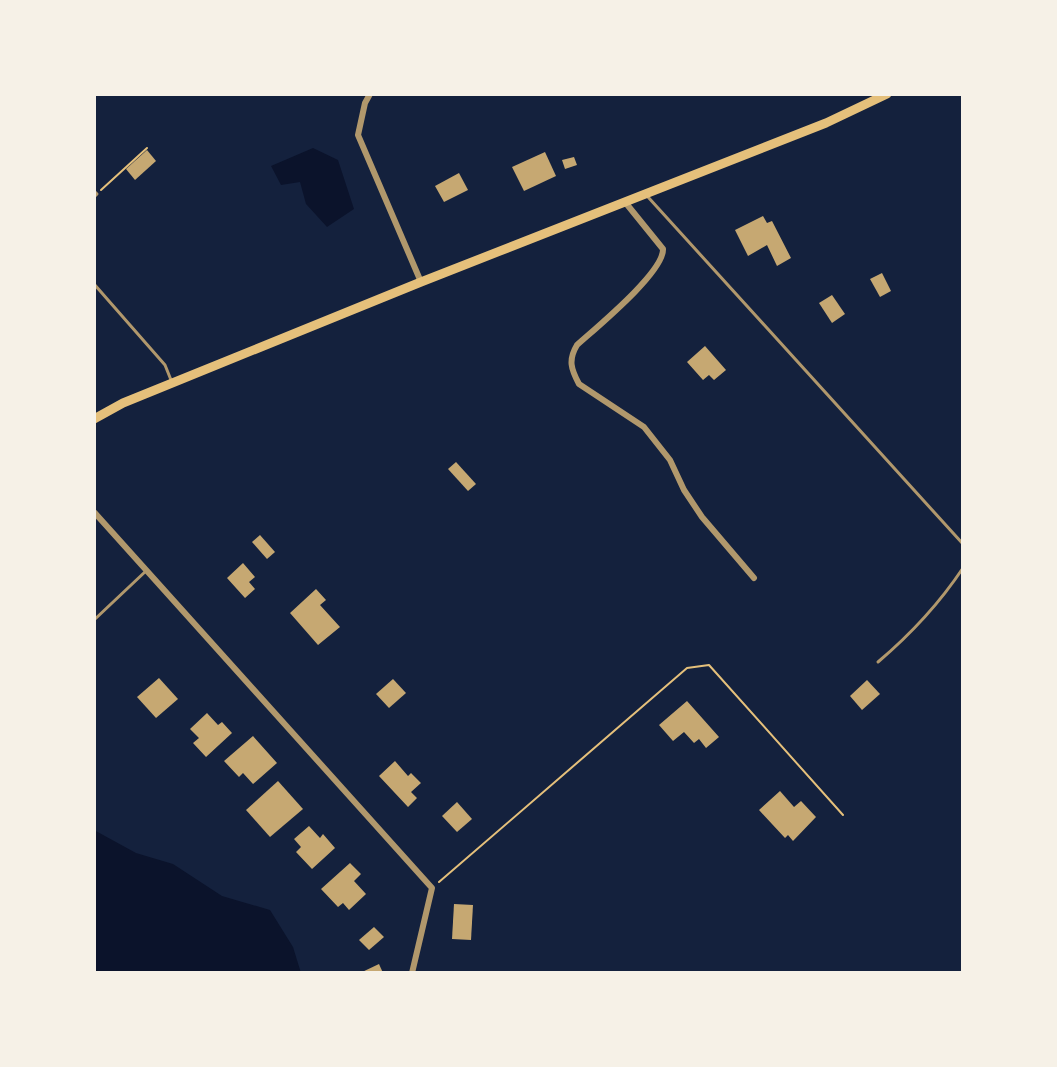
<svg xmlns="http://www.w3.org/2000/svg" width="1057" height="1067" font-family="Ubuntu,sans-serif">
<rect width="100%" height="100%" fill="#14213d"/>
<g fill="#0b132b">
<path d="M313,148L338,160L354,209L327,227L306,204L300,182L281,185L271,166Z"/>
<path d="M94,830L136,853L173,864L222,896L270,910L293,947L301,973H94Z"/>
</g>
<g fill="#c6a872">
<path d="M147,150L156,161L135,180L126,169Z"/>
<path d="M545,152L556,176L524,191L512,167Z"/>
<path d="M574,157L577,165L565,169L562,160Z"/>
<path d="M459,173L468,190L444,202L435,186Z"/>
<path d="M763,216L767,223L772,221L791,258L777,266L767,245L748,256L735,230Z"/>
<path d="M882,273L891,291L880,297L870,279Z"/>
<path d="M832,295L845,314L832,323L819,303Z"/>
<path d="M705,346L726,370L714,380L709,375L703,380L687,362Z"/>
<path d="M456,462L476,484L468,491L448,469Z"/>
<path d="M260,535L275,552L267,559L252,542Z"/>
<path d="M243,563L255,577L249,582L255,589L245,598L227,578Z"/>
<path d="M316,589L326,600L320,605L340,627L318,645L290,613Z"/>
<path d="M159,678L178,699L156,718L137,697Z"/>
<path d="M393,679L406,693L389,708L376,694Z"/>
<path d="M867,680L880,694L862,710L850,696Z"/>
<path d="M687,701L719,737L706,748L699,739L694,743L684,732L673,741L659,725Z"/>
<path d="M207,713L218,725L222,722L232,733L206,757L193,743L199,738L190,729Z"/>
<path d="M253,736L277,763L253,784L243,773L239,777L224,761Z"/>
<path d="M395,761L408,776L411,773L421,783L411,792L417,798L408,807L379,776Z"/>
<path d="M278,781L303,809L270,837L246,810Z"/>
<path d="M780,791L794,807L801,801L816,817L793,841L788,835L785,838L759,810Z"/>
<path d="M457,802L472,819L457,832L442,816Z"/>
<path d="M309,826L320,838L323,834L335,848L312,869L296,852L301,847L294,839Z"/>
<path d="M350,863L361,874L354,881L366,894L349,910L343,903L338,907L321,889Z"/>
<path d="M454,904L473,905L471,940L452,939Z"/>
<path d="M374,927L384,937L369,950L359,940Z"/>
<path d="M379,964L383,973H360Z"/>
</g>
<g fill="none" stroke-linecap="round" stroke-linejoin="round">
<g stroke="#e5c07b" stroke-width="2">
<path d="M101,190L147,148"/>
<path d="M439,882L687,668L709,665L843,815"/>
</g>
<g stroke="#b1986c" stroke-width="3">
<path d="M94,191L97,194L94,197"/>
<path d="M648,197L963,544"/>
<path d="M94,284L165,365L171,380"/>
<path d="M94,620L147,570"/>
<path d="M878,662C911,634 939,604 963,568"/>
</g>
<g stroke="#b1986c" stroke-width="6">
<path d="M370,94L365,103L358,135L421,282"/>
<path d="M625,202L663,249C664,272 597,327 577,345C568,360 571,369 579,384L644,427L670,460L684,490L702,517L754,578"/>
<path d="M94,512L432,888L412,973"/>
</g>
<path stroke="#e5c07b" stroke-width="9" d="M94,419L123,403L421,282L826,123L887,94"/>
</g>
<rect width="1057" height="1067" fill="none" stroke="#f6f1e7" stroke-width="192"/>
</svg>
